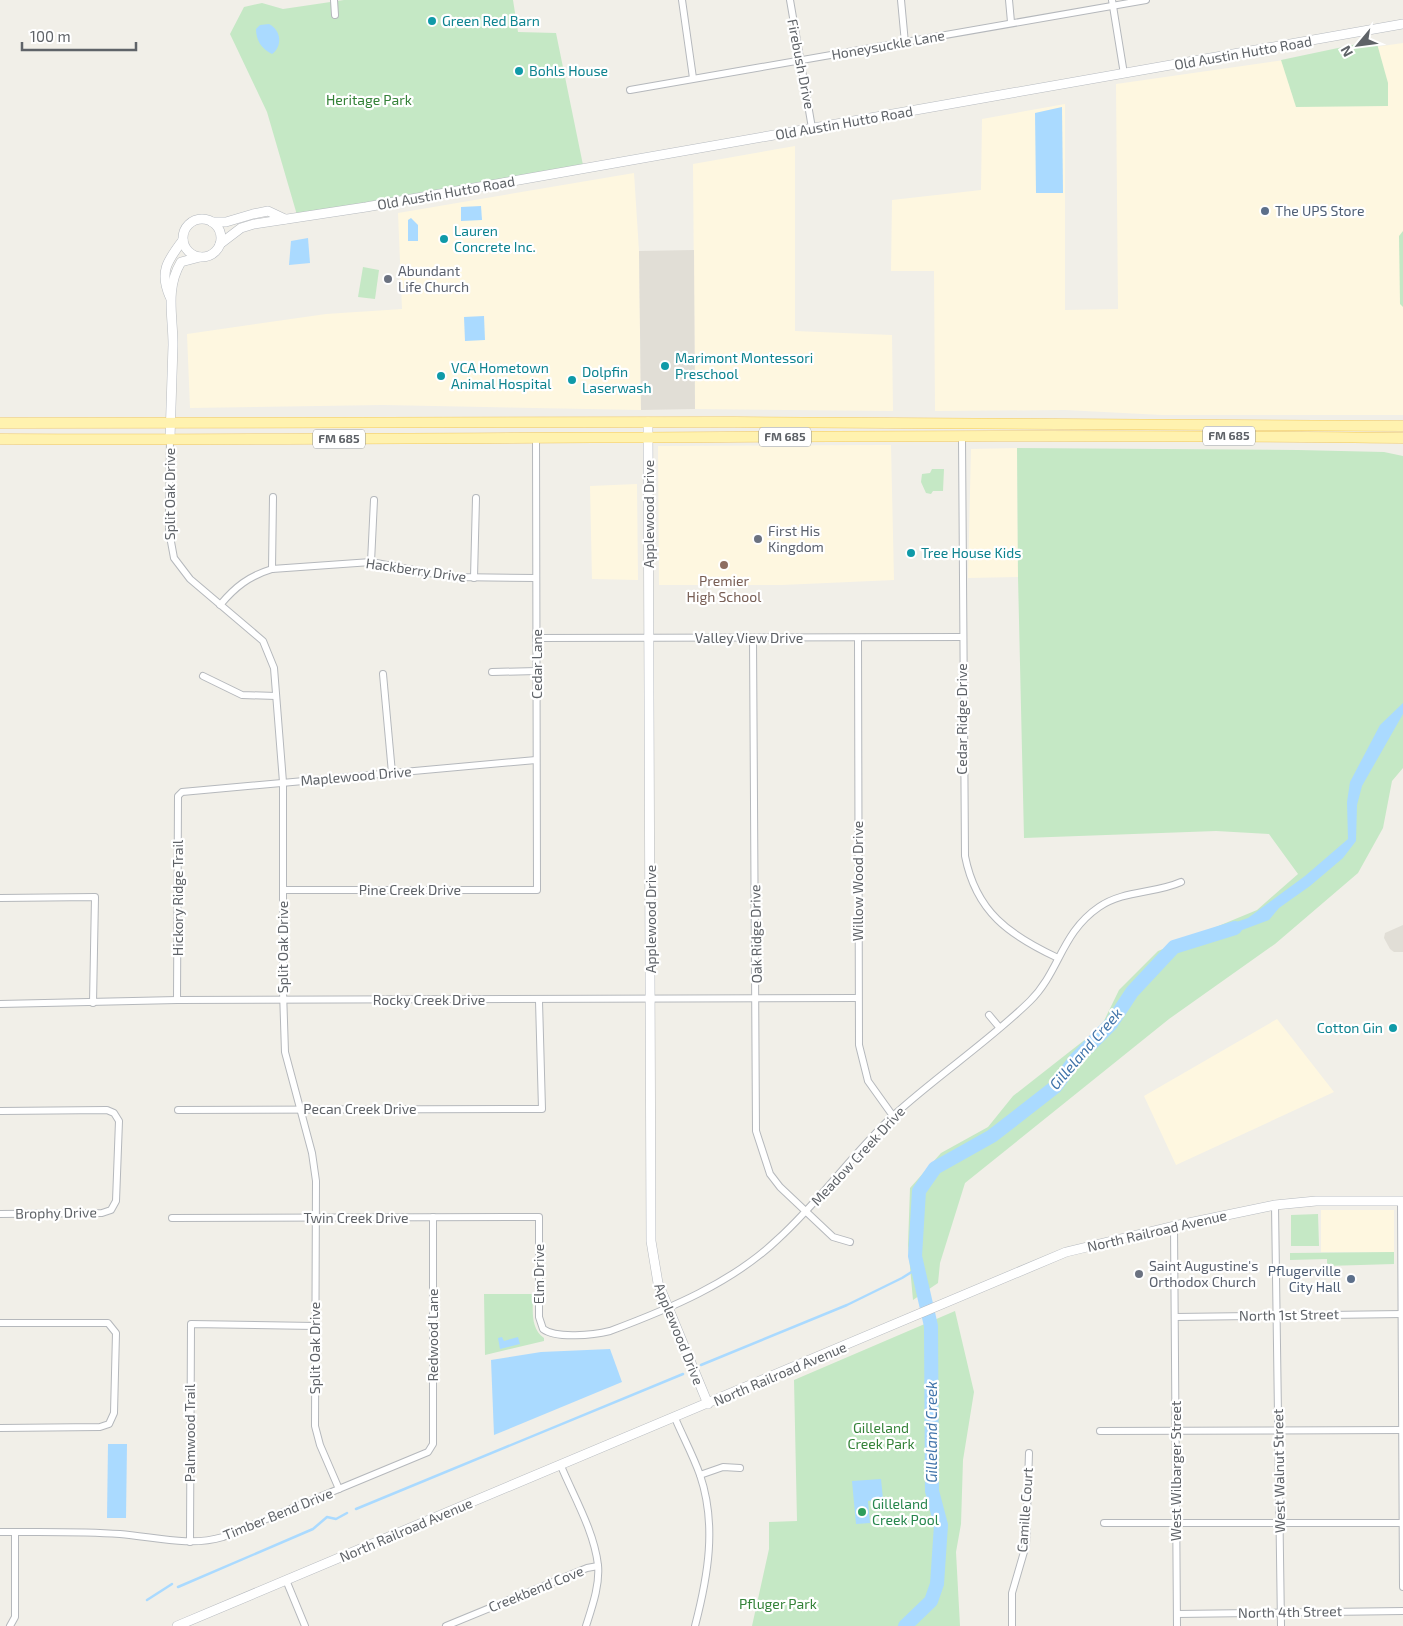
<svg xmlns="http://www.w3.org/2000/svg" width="1403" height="1626" font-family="'Exo 2',sans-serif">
<rect width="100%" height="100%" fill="#f1efe8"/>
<g fill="#fef7e0">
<path d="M1403,43V415H1162L1065,410L935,411L934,271H891L892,200L981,190L982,119L1065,104V310L1118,309L1116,84Z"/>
<path d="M795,146V331L892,335L893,411L695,409L693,164Z"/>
<path d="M634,173L639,251L641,410L383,405L190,408L187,334L326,314L402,309L398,213Z"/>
<path d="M891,445L894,580L782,585H659L658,446Z"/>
<path d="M1017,448L1018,577L968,578L971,449Z"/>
<path d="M637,484L638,580L592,579L590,486Z"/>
<path d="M1277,1019L1334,1092L1176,1165L1144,1096Z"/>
<rect x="1321" y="1210" width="73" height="42"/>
</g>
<g fill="#e1ded6">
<path d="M694,250L695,409L641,410L639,251Z"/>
<path d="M1403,925V952H1394L1390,949L1384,938L1385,933Z"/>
</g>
<g fill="#c5e8c5">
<path d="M344,0H513L518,32L556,33L583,165L297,215L267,112L230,34L244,7L262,3L283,9Z"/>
<path d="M1376,40L1388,83V106L1296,107L1281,60Z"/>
<path d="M1403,231V307L1400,304L1399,236Z"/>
<path d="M363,267L379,270L375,299L358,297Z"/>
<path d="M1017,448L1298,450L1384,452L1403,456V768L1392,781L1383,828L1358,873L1275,944L1169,1019L965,1183L940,1263L938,1283L913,1300L908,1245L910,1188L941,1153L988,1127L1013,1096L1101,1027L1119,990L1158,951L1257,910L1298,874L1269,834L1216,831L1024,838L1018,577Z"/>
<path d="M932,469H944L943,491H933L931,494L926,493L921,482L922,474L930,473Z"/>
<path d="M1318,1214L1319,1246H1291V1215Z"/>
<path d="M1394,1252V1264L1327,1266V1259L1290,1260V1253Z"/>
<path d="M484,1294H533C533,1310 530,1328 544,1338V1341L485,1355Z"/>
<path d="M955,1311L974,1392L963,1460L961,1524L956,1552L960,1626H752L769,1549V1522L797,1521L794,1380Z"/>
</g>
<g fill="#aadaff">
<path d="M269,24C281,30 283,46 272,54C262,49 256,41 256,29L260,25Z"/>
<path d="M1062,107L1063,193H1036L1035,113Z"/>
<path d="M481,206L482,220L461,221V207Z"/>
<path d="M411,218L418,225V241H408V220Z"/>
<path d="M308,238L310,263L289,265L291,241Z"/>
<path d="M484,316L485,340L465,341L464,317Z"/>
<path d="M1403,703V714L1362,786L1357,805L1356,841L1343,858L1310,886L1279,908L1269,920L1218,939L1219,928L1248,918L1305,876L1348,839L1347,802L1350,782L1380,725Z"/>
<path d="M502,1337L504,1341L518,1337L520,1344L500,1349L498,1338Z"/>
<path d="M610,1349L622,1382L494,1435L491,1360L541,1352Z"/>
<path d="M108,1444H127L126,1518H107Z"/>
<path d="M881,1479L883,1499L868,1501L870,1523L856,1524L852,1481Z"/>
</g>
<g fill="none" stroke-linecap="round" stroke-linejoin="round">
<g stroke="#aadaff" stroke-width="2.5">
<path d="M701,1365L847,1305L902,1278L918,1268"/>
<path d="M356,1509L683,1374"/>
<path d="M178,1587L313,1529L327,1517L336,1519L347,1513"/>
<path d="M147,1600L172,1584"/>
</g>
<path stroke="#aadaff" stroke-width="14" d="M905,1626L931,1601L937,1584L941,1525L932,1491L931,1326L915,1256L919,1191L935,1168L992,1136L1055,1087L1075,1060L1111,1024L1132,992L1174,947L1235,928"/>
<g stroke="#b5b8bc" stroke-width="8">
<g id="street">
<path d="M334,0L335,15"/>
<path d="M682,0L693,78"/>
<path d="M790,0L812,128"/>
<path d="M901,0L905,43"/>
<path d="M1009,0L1011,22"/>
<path d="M1112,0L1124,74"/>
<path d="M630,90L1146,0"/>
<path d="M170,438L169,531L174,558L190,579L263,641L274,668L283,782V991L285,1052L312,1153L316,1181L315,1426L320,1445L339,1489"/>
<path d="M962,438L965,856C976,912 1009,935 1058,958"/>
<path d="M371,562L374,500"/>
<path d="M272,569L273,497"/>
<path d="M474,578L476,498"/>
<path d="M220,605C235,587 249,576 272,569L371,562L451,577L536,578"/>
<path d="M536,638L962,637"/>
<path d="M753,638L756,1131L770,1174L780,1187L833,1237L850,1242"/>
<path d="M858,638L859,1045L868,1081L893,1116"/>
<path d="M492,672L537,671"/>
<path d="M383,674L392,773"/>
<path d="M203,676L242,695L276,696"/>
<path d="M283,890H537L536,438"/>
<path d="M0,898L95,897L93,1003"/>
<path d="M177,1000L178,796L182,792L536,760"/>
<path d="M0,1004L177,1000L858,998"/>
<path d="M989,1015L999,1027"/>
<path d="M178,1110L542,1109L539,1001"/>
<path d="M0,1111L107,1110L114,1113L119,1121L116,1201L111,1210L102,1213L0,1214"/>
<path d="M1401,1201L1403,1587"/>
<path d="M1275,1205L1281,1626"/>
<path d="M172,1218L539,1217V1317L543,1329C556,1339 594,1335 610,1331C669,1309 732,1283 778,1239C820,1201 853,1153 894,1115C938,1075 988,1042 1030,1001C1060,971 1061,933 1099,907C1124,890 1154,894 1181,882"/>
<path d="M1174,1226L1177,1626"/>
<path d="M1175,1317L1403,1314"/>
<path d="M0,1323H108L116,1333L114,1413L109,1424L100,1427L0,1428"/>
<path d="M675,1418C683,1437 693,1455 700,1475C717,1525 708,1576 695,1626"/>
<path d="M1100,1431L1403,1430"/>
<path d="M561,1466C574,1497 594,1531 598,1565C600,1585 592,1607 586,1626"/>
<path d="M700,1475L723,1467L740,1468"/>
<path d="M1104,1523H1403"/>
<path d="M0,1532C40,1532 80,1531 120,1534C155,1537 189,1547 223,1537L428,1452L433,1444V1217"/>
<path d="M190,1542L191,1324L315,1326"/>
<path d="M286,1580L305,1626"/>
<path d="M1177,1614L1403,1611"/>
<path d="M10,1626L15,1617V1532"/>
<path d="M446,1626L587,1568L598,1566"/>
<path d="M1012,1626V1593L1026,1545L1029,1453"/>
</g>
</g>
<g stroke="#b6babf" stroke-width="10">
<g id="secondary">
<circle cx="202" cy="238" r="19"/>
<path d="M212,222H226L253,214L268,211L285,219"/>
<path d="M220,244L241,228L254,224L366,207L1403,24"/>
<path d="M170,297C159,272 167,261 183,240"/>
<path d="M648,422L651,1241L658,1283L708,1404"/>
<path d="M170,438C171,407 172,376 173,345C173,315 165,289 181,262L200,257"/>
<path d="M177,1626L1066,1252L1174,1226L1275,1205L1316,1201H1403"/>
</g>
</g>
<g stroke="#f2c960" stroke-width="11">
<g id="primary">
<path d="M0,423L734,422L1403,426"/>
<path d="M0,439C468,441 935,432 1403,438"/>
</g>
</g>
<use href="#street" stroke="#fff" stroke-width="6"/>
<use href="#secondary" stroke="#fff" stroke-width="9"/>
<use href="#primary" stroke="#fff2af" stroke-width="10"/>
</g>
<g fill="#0f9aa8" stroke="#fff" stroke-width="2">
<circle cx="432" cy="21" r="5"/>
<circle cx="519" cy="71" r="5"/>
<circle cx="444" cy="239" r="5"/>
<circle cx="665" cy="366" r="5"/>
<circle cx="441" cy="376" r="5"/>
<circle cx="572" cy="380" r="5"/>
<circle cx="911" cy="553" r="5"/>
<circle cx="1393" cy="1028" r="5"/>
</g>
<g fill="#5c6f8a" stroke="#fff" stroke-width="2">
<circle cx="1265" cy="211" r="5"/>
<circle cx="1351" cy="1279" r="5"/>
</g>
<g fill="#6b7280" stroke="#fff" stroke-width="2">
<circle cx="388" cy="279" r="5"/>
<circle cx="758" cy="539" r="5"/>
<circle cx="1139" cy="1274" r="5"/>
</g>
<circle fill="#8d6e63" stroke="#fff" stroke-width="2" cx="724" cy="565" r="5"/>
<circle fill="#2e9e5b" stroke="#fff" stroke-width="2" cx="862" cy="1512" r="5"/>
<g text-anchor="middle" stroke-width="4.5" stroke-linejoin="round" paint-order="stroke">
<g fill="#fff" stroke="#8f9295" stroke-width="1">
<rect x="1203" y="426.5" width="52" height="19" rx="4"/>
<rect x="759" y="427.5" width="52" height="19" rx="4"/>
<rect x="313" y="429.5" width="52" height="19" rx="4"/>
</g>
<g font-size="12" font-weight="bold" fill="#5f6368">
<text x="1229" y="440">FM 685</text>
<text x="785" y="441">FM 685</text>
<text x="339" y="443">FM 685</text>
</g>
<g font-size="14" fill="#0d838f" stroke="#fff" text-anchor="start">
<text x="442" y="26">Green Red Barn</text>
<text x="529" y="76">Bohls House</text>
<text x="454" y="236">Lauren<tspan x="454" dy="16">Concrete Inc.</tspan></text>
<text x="675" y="363">Marimont Montessori<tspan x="675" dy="16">Preschool</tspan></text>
<text x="451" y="373">VCA Hometown<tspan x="451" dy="16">Animal Hospital</tspan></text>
<text x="582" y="377">Dolpfin<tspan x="582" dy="16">Laserwash</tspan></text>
<text x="921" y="558">Tree House Kids</text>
<text x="1383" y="1033" text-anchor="end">Cotton Gin</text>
</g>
<g font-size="14" fill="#5f6368" stroke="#fff">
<text transform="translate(888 45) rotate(-10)" y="5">Honeysuckle Lane</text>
<text transform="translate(1243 53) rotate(-10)" y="5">Old Austin Hutto Road</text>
<text transform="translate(801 64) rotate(79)" y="5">Firebush Drive</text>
<text transform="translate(844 123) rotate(-10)" y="5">Old Austin Hutto Road</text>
<text transform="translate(446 193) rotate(-10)" y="5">Old Austin Hutto Road</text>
<text transform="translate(170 494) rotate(-90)" y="5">Split Oak Drive</text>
<text transform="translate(649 514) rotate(-90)" y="5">Applewood Drive</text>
<text transform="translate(416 570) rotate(8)" y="5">Hackberry Drive</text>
<text x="749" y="643">Valley View Drive</text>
<text transform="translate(537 664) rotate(-90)" y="5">Cedar Lane</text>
<text transform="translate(962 719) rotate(-90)" y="5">Cedar Ridge Drive</text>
<text transform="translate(356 776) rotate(-5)" y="5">Maplewood Drive</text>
<text transform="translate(858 881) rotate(-90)" y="5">Willow Wood Drive</text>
<text x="410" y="895">Pine Creek Drive</text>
<text transform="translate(178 898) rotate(-90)" y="5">Hickory Ridge Trail</text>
<text transform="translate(651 919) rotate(-90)" y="5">Applewood Drive</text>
<text transform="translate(756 934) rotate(-91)" y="5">Oak Ridge Drive</text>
<text transform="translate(283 947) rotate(-90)" y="5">Split Oak Drive</text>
<text x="429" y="1005">Rocky Creek Drive</text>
<text x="360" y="1114">Pecan Creek Drive</text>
<text transform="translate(858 1156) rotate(-47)" y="5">Meadow Creek Drive</text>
<text transform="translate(56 1213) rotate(-1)" y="5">Brophy Drive</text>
<text x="356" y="1223">Twin Creek Drive</text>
<text transform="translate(1157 1231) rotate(-13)" y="5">North Railroad Avenue</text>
<text transform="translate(539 1274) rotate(-90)" y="5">Elm Drive</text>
<text transform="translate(1289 1315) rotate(-1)" y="5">North 1st Street</text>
<text transform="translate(679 1334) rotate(68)" y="5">Applewood Drive</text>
<text transform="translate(433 1335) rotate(-90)" y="5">Redwood Lane</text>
<text transform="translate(315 1348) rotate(-90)" y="5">Split Oak Drive</text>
<text transform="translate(780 1374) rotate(-23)" y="5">North Railroad Avenue</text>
<text transform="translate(190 1433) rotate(-90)" y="5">Palmwood Trail</text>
<text transform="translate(1176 1471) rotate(-90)" y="5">West Wilbarger Street</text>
<text transform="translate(1279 1471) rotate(-91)" y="5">West Walnut Street</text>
<text transform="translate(1025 1510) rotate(-86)" y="5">Camille Court</text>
<text transform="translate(278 1514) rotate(-22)" y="5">Timber Bend Drive</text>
<text transform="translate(406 1530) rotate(-23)" y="5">North Railroad Avenue</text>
<text transform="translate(536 1589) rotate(-22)" y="5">Creekbend Cove</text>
<text transform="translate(1290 1612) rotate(-1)" y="5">North 4th Street</text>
</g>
<g font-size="14" fill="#348238" stroke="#fff">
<text x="369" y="105">Heritage Park</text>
<text x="881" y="1433">Gilleland<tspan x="881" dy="16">Creek Park</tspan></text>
<text x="778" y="1609">Pfluger Park</text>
</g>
<g font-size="14" fill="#4e5e75" stroke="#fff" text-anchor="start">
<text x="1275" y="216">The UPS Store</text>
<text x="1341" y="1276" text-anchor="end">Pflugerville<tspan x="1341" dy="16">City Hall</tspan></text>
</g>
<g font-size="14" fill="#5b616d" stroke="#fff" text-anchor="start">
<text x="398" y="276">Abundant<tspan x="398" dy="16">Life Church</tspan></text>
<text x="768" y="536">First His<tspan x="768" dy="16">Kingdom</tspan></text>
<text x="1149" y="1271">Saint Augustine's<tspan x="1149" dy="16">Orthodox Church</tspan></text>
</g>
<g font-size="14" fill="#785e54" stroke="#fff">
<text x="724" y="586">Premier<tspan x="724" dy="16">High School</tspan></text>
</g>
<g font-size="14" fill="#27864d" stroke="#fff" text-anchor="start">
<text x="872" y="1509">Gilleland<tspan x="872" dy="16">Creek Pool</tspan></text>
</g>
<g font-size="15" font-style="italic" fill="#4174aa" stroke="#fff">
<text transform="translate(1086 1049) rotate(-49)" y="5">Gilleland Creek</text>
<text transform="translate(932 1432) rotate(-90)" y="5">Gilleland Creek</text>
</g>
</g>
<g transform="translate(1358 45) rotate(241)" stroke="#ffffff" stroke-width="4" paint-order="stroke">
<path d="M0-4L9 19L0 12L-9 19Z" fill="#5f6368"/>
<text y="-8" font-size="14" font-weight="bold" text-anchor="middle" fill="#5f6368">N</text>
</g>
<path d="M22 42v8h114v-8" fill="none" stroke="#5f6368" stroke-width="2.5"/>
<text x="30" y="42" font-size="15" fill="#5f6368" stroke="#ffffff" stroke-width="4" paint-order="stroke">100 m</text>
</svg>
